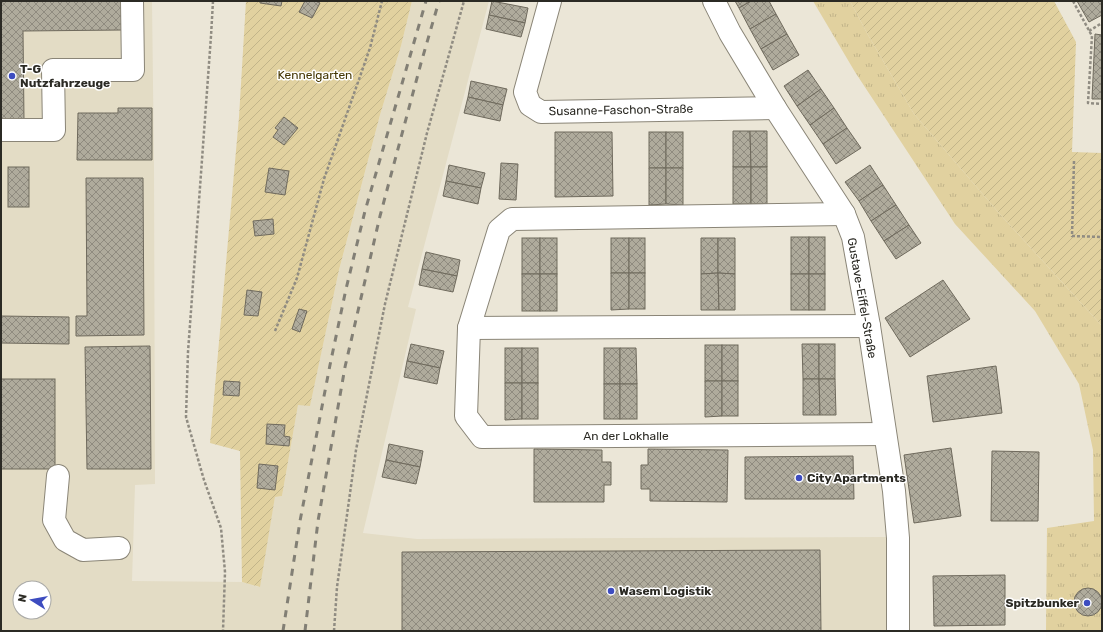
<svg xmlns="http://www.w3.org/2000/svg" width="1103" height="632" font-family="Rubik,sans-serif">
<defs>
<pattern id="grass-tufts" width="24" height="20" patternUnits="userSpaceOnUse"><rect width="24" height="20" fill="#e1d19f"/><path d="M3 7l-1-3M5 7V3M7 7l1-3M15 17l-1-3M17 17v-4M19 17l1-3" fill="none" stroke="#c1b489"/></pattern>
<pattern id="garden-furrows" width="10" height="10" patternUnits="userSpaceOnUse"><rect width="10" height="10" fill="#e1d19f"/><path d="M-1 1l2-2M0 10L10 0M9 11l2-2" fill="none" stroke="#c1b489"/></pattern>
<pattern id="building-cross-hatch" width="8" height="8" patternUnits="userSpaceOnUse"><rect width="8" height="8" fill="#afab9c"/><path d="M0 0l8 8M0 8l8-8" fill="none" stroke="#8f8b7f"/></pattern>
</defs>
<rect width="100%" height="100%" fill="#ebe6d7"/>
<path fill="#e3dcc5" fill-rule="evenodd" d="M1,1H152L154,167L155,484L135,485L132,581L242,582L259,587L275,497L282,496L298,404L310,405L339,270L380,115L401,46L412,1H489L408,307L416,309L363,533L417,539L887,537L888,631H1ZM20,588H44V612H20Z"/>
<path fill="url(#grass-tufts)" d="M813,1H850L868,35L914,114L998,212L1102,326V631H1046L1047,528L1094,521L1093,450L1079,384L1035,311L955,224L855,72Z"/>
<g fill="url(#garden-furrows)">
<path d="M246,1H412L401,46L380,115L339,270L310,406L298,405L282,496L275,497L260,587L242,582L240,451L210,443L239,117Z"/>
<path d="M850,1H1054L1076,42L1072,152L1102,153V326L998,212L914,114L868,35Z"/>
</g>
<g fill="url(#building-cross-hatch)" stroke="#6f6a5d">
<path d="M1,1H123V30L23,31L24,120L1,121Z"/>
<path d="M260,1H282L281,6L260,3Z"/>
<path d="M305,1H316L320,3L312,18L299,12Z"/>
<path d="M492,1L528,8L525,23L489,15Z"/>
<path d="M735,1H751L739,8Z"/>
<path d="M751,1H769L776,14L750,29L739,8Z"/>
<path d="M1077,1H1102V15L1089,22Z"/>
<path d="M776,14L787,34L761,49L750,29Z"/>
<path d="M489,15L525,23L521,37L486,29Z"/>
<path d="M787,34L799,55L773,70L761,49Z"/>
<path d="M1095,34L1102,35V99H1092Z"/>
<path d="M808,70L821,89L797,106L784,86Z"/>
<path d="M471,81L507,89L503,105L468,97Z"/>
<path d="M821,89L834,108L810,125L797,106Z"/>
<path d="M468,97L503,105L500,121L464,113Z"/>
<path d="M118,108H152V160H77L78,113H118Z"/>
<path d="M834,108L847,128L823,144L810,125Z"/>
<path d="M284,117L298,128L284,145L273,137L278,130L275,128Z"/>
<path d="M847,128L861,148L836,164L823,144Z"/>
<path d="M733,131H750L751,167H733Z"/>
<path d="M750,131H767V167H751Z"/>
<path d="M555,132H612L613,196L555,197Z"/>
<rect x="649" y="132" width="17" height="36"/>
<rect x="666" y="132" width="17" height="36"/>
<path d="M501,163L518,164L516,200L499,199Z"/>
<path d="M449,165L485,173L481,188L446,181Z"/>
<path d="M870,165L883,185L859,201L845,182Z"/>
<rect x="8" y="167" width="21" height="40"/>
<rect x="733" y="167" width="18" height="37"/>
<rect x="751" y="167" width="16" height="37"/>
<path d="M269,168L289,171L285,195L265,192Z"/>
<path d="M649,168H666V204L649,205Z"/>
<path d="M666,168H683V205L666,204Z"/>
<path d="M86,178H143L144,335L76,336V316H87Z"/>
<path d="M446,181L481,188L478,204L443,196Z"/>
<path d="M883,185L896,205L871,221L859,201Z"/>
<path d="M896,205L909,225L884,241L871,221Z"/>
<path d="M273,219L274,234L255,236L253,221Z"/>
<path d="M909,225L921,243L896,259L884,241Z"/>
<rect x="791" y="237" width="18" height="37"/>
<rect x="809" y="237" width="16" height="37"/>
<rect x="522" y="238" width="18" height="36"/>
<rect x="540" y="238" width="17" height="36"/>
<rect x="611" y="238" width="18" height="35"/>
<rect x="629" y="238" width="16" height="35"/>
<path d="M701,238H718V273L701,274Z"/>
<path d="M718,238H735V274L718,273Z"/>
<path d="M426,252L460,260L457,276L422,269Z"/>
<path d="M422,269L457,276L453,292L419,285Z"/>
<path d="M611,273H629V309L611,310Z"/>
<rect x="629" y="273" width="16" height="36"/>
<path d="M718,273L719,310H701V274Z"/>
<path d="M718,273L735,274V310H719Z"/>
<rect x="522" y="274" width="18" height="37"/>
<rect x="540" y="274" width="17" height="37"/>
<rect x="791" y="274" width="18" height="36"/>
<rect x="809" y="274" width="16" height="36"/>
<path d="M943,280L970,319L910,357L885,318Z"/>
<path d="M247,290L262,292L258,316L244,315Z"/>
<path d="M299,309L307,311L300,332L292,329Z"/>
<path d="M1,316L69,317V344L1,343Z"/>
<path d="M411,344L444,351L440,368L407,361Z"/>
<path d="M802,344H819V379H803Z"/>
<rect x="819" y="344" width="16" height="35"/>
<rect x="705" y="345" width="17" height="36"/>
<rect x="722" y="345" width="16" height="36"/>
<path d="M150,346L151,469H87L85,347Z"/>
<rect x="505" y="348" width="17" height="35"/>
<rect x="522" y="348" width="16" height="35"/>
<rect x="604" y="348" width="16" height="36"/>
<path d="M620,348H636L637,384H620Z"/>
<path d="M407,361L440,368L437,384L404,377Z"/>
<path d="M996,366L1002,413L933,422L927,376Z"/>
<rect x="1" y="379" width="54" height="90"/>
<path d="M803,379H819L820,415H803Z"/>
<path d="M819,379H835L836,415H820Z"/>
<path d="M224,381L240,382L239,396L223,395Z"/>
<path d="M705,381H722V416L705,417Z"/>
<rect x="722" y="381" width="16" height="35"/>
<path d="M505,383H522V419L505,420Z"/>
<rect x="522" y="383" width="16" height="36"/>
<rect x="604" y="384" width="16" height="35"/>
<rect x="620" y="384" width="17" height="35"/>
<path d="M267,424L285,425L284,436L290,437L289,446L266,444Z"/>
<path d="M389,444L423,451L420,467L386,460Z"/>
<path d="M951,448L961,516L914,523L904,455Z"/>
<path d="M534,449L602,450V462H611V485H604V502H534Z"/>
<path d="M648,449L728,450L727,502L650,501V489H641V465H648Z"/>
<path d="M992,451L1039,452L1038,521H991Z"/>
<path d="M853,456L854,499H745V457Z"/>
<path d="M386,460L420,467L416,484L382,477Z"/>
<path d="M259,464L278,466L275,490L257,488Z"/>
<path d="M820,550L821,631H402V552Z"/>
<path d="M1005,575V625L934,626L933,576Z"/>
<circle cx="1088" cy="602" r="14"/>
</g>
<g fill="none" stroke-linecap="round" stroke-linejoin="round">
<g stroke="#8a8577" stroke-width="24">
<g id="minor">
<path d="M550,1L525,92L530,105L541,112L775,108"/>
<path d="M714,1L730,33L775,108L844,214L853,237L869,326L894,491L898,538V631"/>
<path d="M1,130H54L53,70H133L132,1"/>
<path d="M844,214L512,219L499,230L469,328L466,416L482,437L884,434"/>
<path d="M469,328L869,326"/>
<path d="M58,476L54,520L65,540L83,550L119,548"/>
</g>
</g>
<g stroke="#908c82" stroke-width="2.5" stroke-dasharray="3 2" stroke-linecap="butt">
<path d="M213,1L211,36L188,352L186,417L204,480L221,528L225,572L223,631"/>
<path d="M1073,1L1092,36L1088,103L1102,104"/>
<path d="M1089,31L1102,23"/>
<path d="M1074,161L1072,236L1102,237"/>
<path d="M275,331L297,278L324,179L370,48L382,1"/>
<path d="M334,631L337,587L356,450L385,304L427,133L464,1"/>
</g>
<use href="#minor" stroke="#fff" stroke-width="22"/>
<g stroke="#827f75" stroke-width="3" stroke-dasharray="7 7" stroke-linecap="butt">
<path d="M283,631L300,521L330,365L346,289L365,211L426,1"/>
<path d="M305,631L318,521L345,367L380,216L421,63L439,1"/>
</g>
</g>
<g fill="#3d4cc0" stroke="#fff" stroke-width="1.5">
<circle cx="12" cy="76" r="4"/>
<circle cx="799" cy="478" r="4"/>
<circle cx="611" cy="591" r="4"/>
<circle cx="1087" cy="603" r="4"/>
</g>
<g text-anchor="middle" stroke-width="3" stroke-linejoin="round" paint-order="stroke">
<g font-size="12" font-weight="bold" fill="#2b2a24" stroke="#fff" text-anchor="start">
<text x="20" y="73">T-G<tspan x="20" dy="14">Nutzfahrzeuge</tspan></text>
<text x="807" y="482">City Apartments</text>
<text x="619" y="595">Wasem Logistik</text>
<text x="1079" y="607" text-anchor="end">Spitzbunker</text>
</g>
<g font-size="12" fill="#443602" stroke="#fff">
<text x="315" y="79">Kennelgarten</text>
</g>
<g font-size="12" fill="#2b2a24" stroke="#fff">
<text transform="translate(621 110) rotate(-1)" y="4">Susanne-Faschon-Straße</text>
<text transform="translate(862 298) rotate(80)" y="4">Gustave-Eiffel-Straße</text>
<text x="626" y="440">An der Lokhalle</text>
</g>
</g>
<rect width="1103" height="632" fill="none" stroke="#2b2a24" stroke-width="4"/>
<g transform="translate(32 600) rotate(281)"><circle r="19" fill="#ffffff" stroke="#aaaaa7"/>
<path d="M0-3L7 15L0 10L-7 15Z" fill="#3d4cc0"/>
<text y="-6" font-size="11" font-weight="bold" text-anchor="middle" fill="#2b2a24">N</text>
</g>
</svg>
